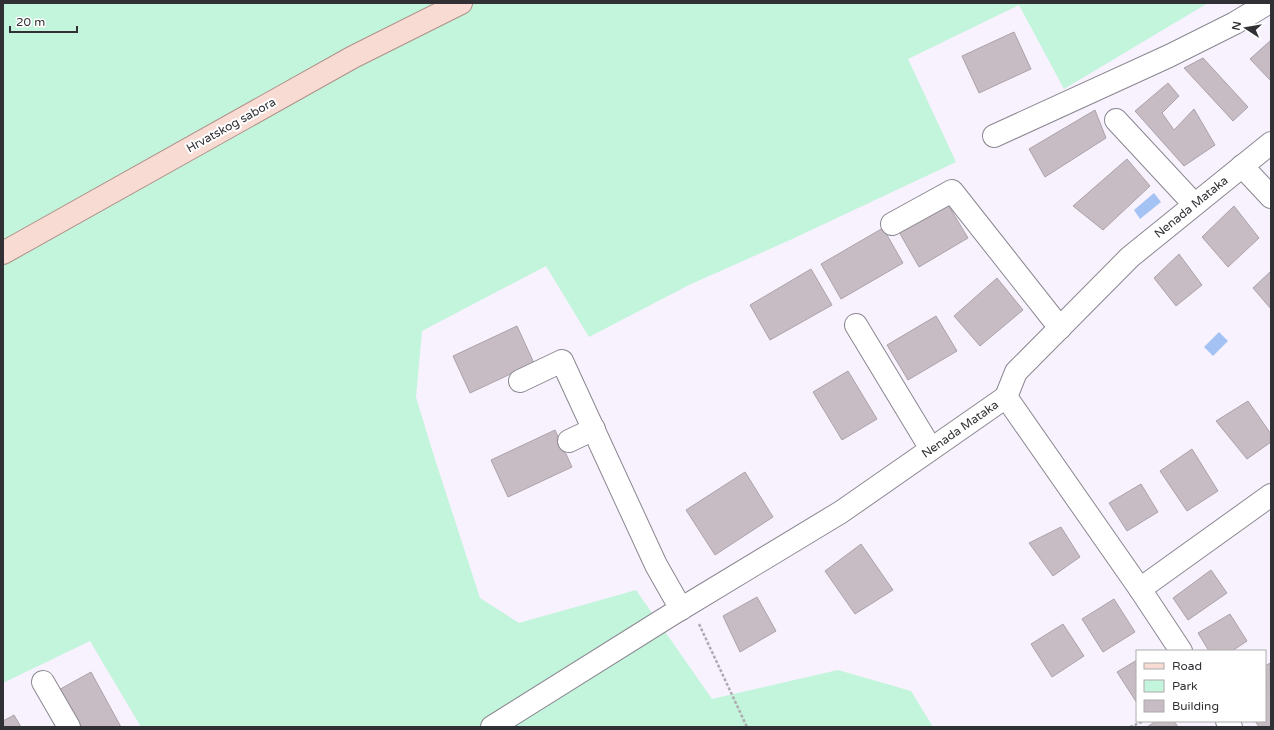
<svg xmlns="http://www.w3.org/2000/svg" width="1274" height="730" font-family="'Varela Round',sans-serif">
<rect width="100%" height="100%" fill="#f7f2fd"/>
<path fill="#c3f4dc" d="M3,3H1208L1064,89L1019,5L908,59L956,162L790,240L689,285L589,337L546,266L422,331L416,397L432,450L480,598L519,623L636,590L712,699L838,670L911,691L933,727H141L90,641L3,683Z"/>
<g fill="#a4c2f4">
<path d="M1154,193L1161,202L1140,219L1134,210Z"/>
<path d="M1219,332L1228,341L1213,356L1204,347Z"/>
</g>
<g fill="#c7bcc3" stroke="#ada2a9">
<path d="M1014,32L1031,69L979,93L962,56Z"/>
<path d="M1271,40V81L1250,59Z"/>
<path d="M1203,58L1248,107L1233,121L1184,68Z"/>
<path d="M1168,83L1179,96L1162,113L1174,130L1194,109L1215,145L1184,166L1135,111Z"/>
<path d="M1095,110L1106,138L1045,177L1029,149Z"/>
<path d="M1127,159L1150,186L1103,230L1073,206Z"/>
<path d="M947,203L968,238L919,267L899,232Z"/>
<path d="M1234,206L1259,238L1228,267L1202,237Z"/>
<path d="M883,228L903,263L841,299L821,264Z"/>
<path d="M1179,254L1202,285L1176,306L1154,278Z"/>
<path d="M811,269L832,305L770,340L750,305Z"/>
<path d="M1271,271V309L1253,288Z"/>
<path d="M997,278L1023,310L980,346L954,316Z"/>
<path d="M936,316L957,351L908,380L887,345Z"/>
<path d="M517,326L534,363L470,393L453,356Z"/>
<path d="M848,371L877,419L842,440L813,392Z"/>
<path d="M1248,401L1271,434V442L1247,459L1216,421Z"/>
<path d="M555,430L572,467L508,497L491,460Z"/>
<path d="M1192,449L1218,491L1187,511L1160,471Z"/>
<path d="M745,472L773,517L715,555L686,510Z"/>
<path d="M1141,484L1158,512L1127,531L1109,503Z"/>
<path d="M1061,527L1080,557L1053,576L1029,543Z"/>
<path d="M861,544L893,590L855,614L825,571Z"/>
<path d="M1211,570L1227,593L1188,620L1173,598Z"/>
<path d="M757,597L776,631L740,652L723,616Z"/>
<path d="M1114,599L1135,632L1103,652L1082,619Z"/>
<path d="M1230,614L1247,641L1232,651H1209L1198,633Z"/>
<path d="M1063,624L1084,656L1052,677L1031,644Z"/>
<path d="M1137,660V703L1117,672Z"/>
<path d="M1270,663L1271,727H1259L1255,721H1265V666Z"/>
<path d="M91,672L121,727H73L55,692Z"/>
<path d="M14,715L21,727H3V721Z"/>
<path d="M1156,721H1174L1178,727H1147Z"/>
</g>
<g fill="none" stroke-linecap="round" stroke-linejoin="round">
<g stroke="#8b8791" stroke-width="24">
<g id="minor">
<path d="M1116,120L1194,204"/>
<path d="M994,136L1169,56L1235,23L1268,3"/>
<path d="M1242,166L1271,197"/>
<path d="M892,224L952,191L1060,328"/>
<path d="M856,325L931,449"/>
<path d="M520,381L562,361L656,565L681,609"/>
<path d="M1006,397L1140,589L1181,651"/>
<path d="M569,441L594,429"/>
<path d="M1140,589L1271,495"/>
<path d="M43,682L69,727"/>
<path d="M1227,721L1231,727"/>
<path d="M492,727L674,613L841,512L1006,397L1016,372L1130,257L1271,143"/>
</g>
</g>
<g stroke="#b09089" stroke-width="24">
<path id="major" d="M3,253L353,57L461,3"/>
</g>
<g stroke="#aeabb3" stroke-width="2.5" stroke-dasharray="3 2" stroke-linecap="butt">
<path d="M699,624L747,727"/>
<path d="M1130,727L1144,721"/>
</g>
<use href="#minor" stroke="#fff" stroke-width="22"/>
<use href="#major" stroke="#f8dcd4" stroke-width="22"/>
</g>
<g text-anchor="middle" stroke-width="4" stroke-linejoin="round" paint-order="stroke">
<g font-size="12" fill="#313034" stroke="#fff">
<text transform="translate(231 125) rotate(-29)" y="4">Hrvatskog sabora</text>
<text transform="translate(1191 207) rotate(-39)" y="4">Nenada Mataka</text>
<text transform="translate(960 429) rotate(-35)" y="4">Nenada Mataka</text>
</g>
</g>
<rect width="1274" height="730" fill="none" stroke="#313034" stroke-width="8"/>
<rect x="1136" y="650" width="130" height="72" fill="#ffffff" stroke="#adacae"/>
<rect x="1144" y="663" width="20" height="6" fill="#f8dcd4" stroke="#adacae"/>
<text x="1172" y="670" font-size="12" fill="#313034">Road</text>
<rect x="1144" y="680" width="20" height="12" fill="#c3f4dc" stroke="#adacae"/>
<text x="1172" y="690" font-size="12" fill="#313034">Park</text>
<rect x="1144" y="700" width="20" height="12" fill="#c7bcc3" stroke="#adacae"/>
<text x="1172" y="710" font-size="12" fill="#313034">Building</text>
<g transform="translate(1246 28) rotate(282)" stroke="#ffffff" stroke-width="3" paint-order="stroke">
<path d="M0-3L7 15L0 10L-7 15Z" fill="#313034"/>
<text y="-6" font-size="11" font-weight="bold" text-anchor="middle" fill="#313034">N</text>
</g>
<path d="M10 26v6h67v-6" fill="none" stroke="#313034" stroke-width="2"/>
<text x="16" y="26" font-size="12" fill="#313034" stroke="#ffffff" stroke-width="3" paint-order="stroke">20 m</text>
</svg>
